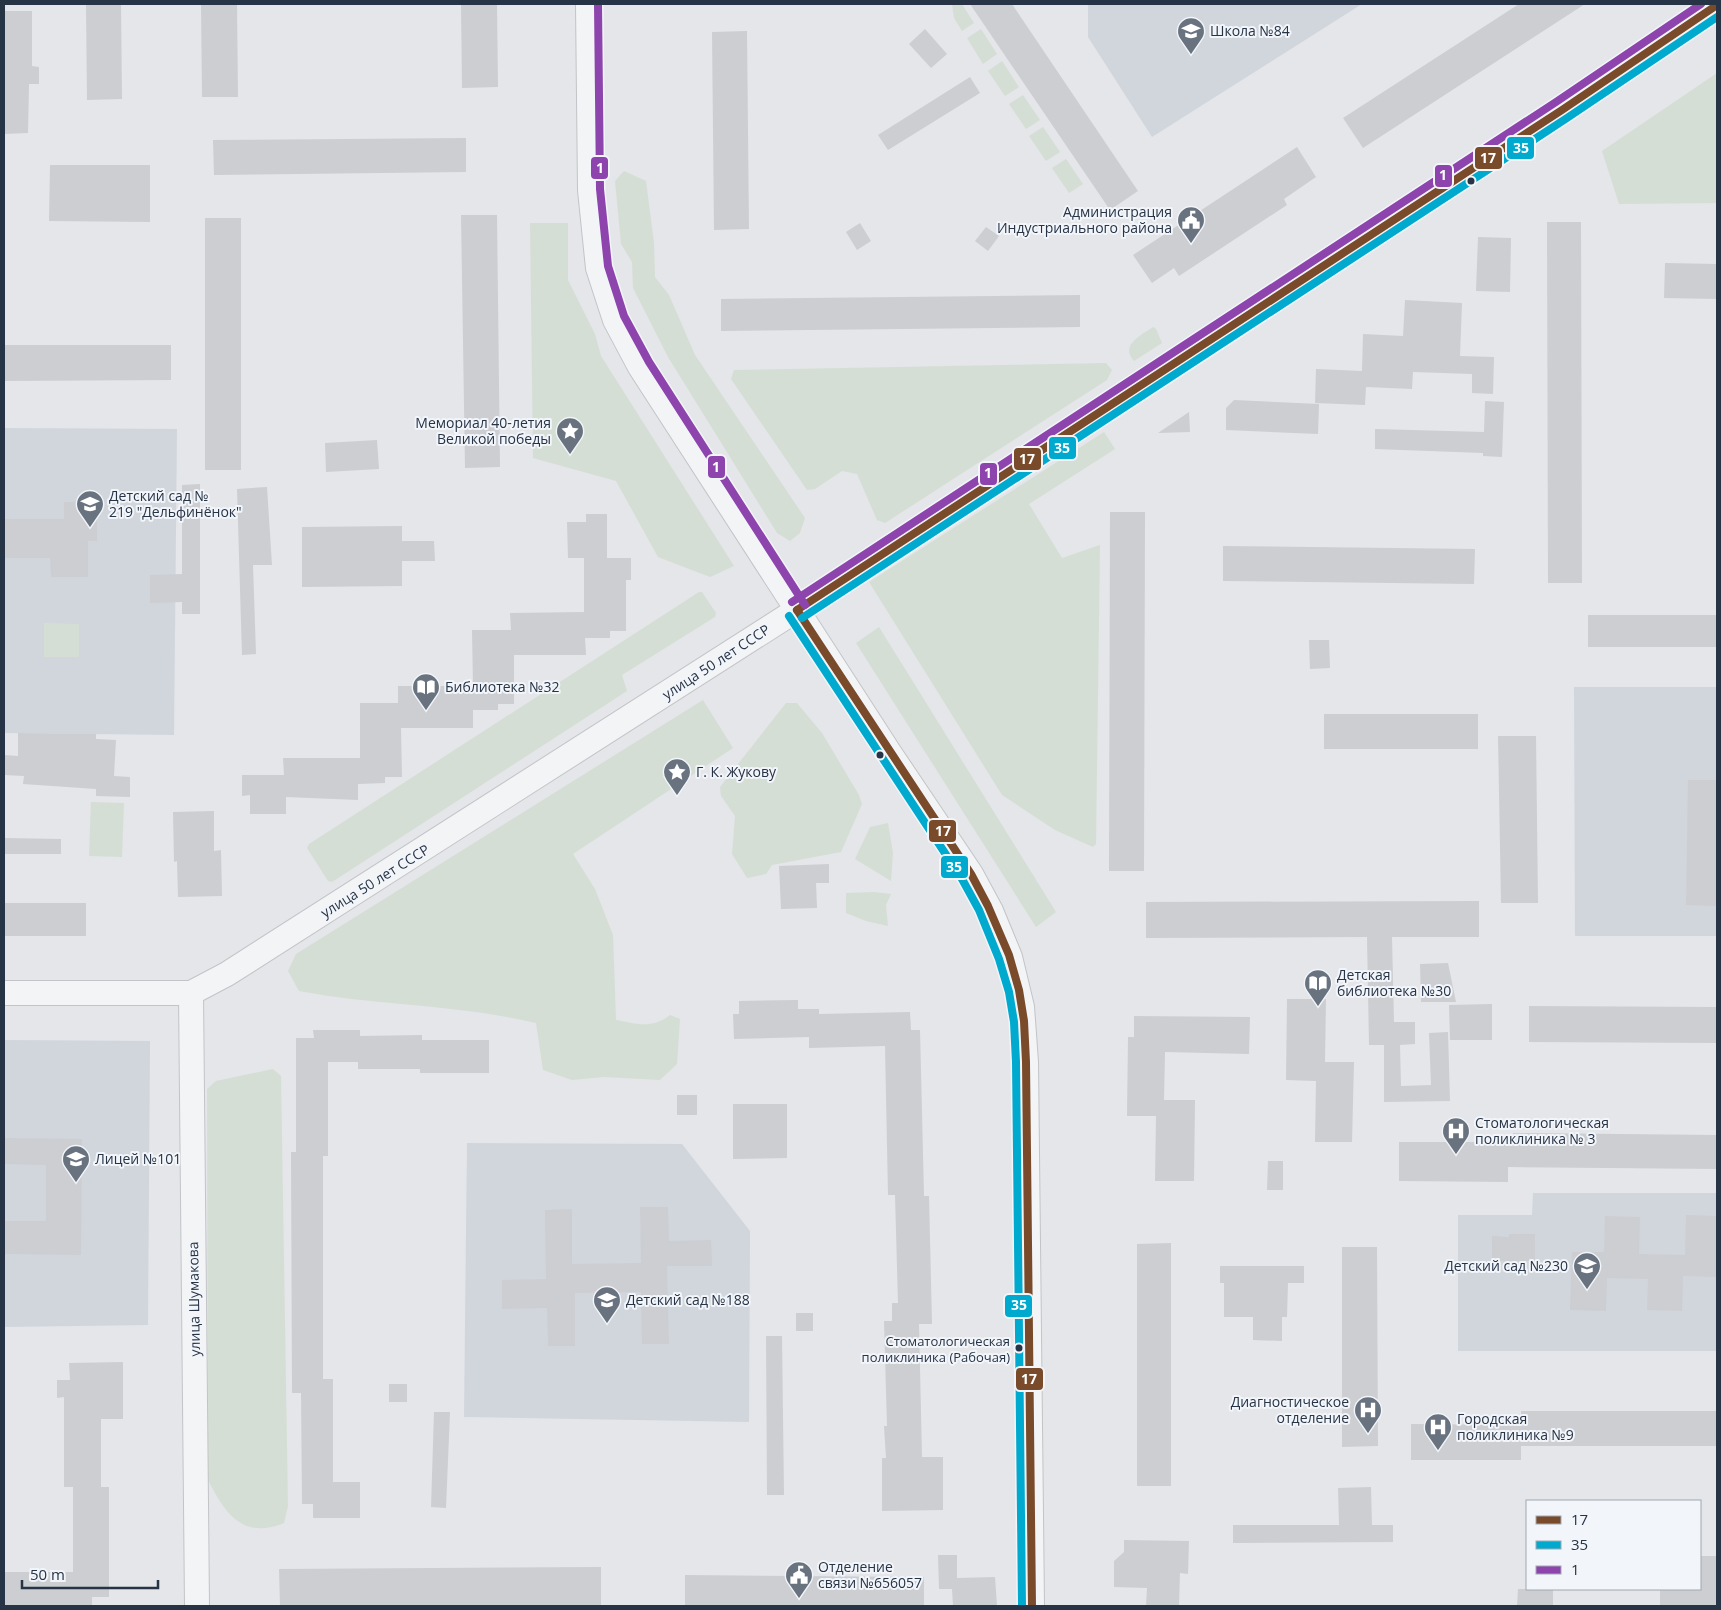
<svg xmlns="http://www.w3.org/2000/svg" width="1721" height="1610" font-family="'Open Sans',sans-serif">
<rect width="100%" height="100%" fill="#e4e6e9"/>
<g fill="#d1d6dd">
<path d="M1088,4H1362L1152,137L1088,37Z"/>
<path d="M4,428L177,429L174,735L4,733Z"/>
<path d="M1574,687H1717V936H1575Z"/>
<path d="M4,1040L150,1041L148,1325L4,1327Z"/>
<path d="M467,1143L682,1144L750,1231L749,1422L464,1417Z"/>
<path d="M1533,1193H1717V1351H1458V1215H1532Z"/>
</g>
<g fill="#d5ded4">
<path d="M952,4H962L974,23L962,31L954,18Z"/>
<path d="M981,29L997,54L983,64L967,38Z"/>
<path d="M1002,61L1019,87L1005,96L988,71Z"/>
<path d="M1717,73V203L1619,204L1602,151Z"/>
<path d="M1023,95L1040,120L1026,129L1009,104Z"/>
<path d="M1043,127L1060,152L1046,161L1029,136Z"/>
<path d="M1066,159L1083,184L1069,193L1052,168Z"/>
<path d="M624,171L646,181L654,243L655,277L669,295L695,355L805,518L800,533L790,541L777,533L668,357L633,288L632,262L621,244L615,181Z"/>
<path d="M530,223H568V280L595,334L601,356L734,566L710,577L658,557L616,481L533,458Z"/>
<path d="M1153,327L1156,329L1162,343L1134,361C1120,345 1140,336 1153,327Z"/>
<path d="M1106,363L1112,370L1107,380L885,523L877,520L857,474L842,471L815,489L807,490L731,379L734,370Z"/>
<path d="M1104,432L1115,449L1029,504L1062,558L1100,545L1096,844L1093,847L1055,830L1002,795L869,582Z"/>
<path d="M699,592H702L716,613L715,617L622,675L627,691L332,882L328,881L307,848L309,844Z"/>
<path d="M44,623L79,624V657H44Z"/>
<path d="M879,627L1056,912L1036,927L856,643Z"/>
<path d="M703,700L733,748L573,854L595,889L613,935L616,1020C638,1024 652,1029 670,1015L680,1019L677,1064L660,1080L604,1077L572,1080L543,1070L536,1023C456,1004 378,1006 299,991L288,971L296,954Z"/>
<path d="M786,703H797L822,733L859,795L862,804L841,852L772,865L766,874L747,878L732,854L735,816L721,796L720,787Z"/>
<path d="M91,802L124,803L122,857L89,856Z"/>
<path d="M888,823L893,853L891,881L855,859L870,827Z"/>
<path d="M874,892L891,894L886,905L888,926L866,921L846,913V893Z"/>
<path d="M273,1069L281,1076L288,1506L284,1523C242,1540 225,1513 208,1480L207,1089L216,1081Z"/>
</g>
<g fill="#ccced2">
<path d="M86,4H121L122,99L87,100Z"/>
<path d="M201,4H237L238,97H202Z"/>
<path d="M461,4H497L498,87L462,88Z"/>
<path d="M970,4H1012L1138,191L1110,210Z"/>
<path d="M1519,4H1585L1363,148L1343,118Z"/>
<path d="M4,11H32V66L39,67V84H29L28,133L4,134Z"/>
<path d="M925,29L947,54L931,68L909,44Z"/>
<path d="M747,31L749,229L714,230L712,32Z"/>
<path d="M970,77L980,93L888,150L878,135Z"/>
<path d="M466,138V172L214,175L213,140Z"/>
<path d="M1297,147L1316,177L1284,199L1287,205L1179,276L1174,268L1152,283L1133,255Z"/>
<path d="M50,165H150V222L49,221Z"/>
<path d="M461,215H497L500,467L465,468Z"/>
<rect x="205" y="218" width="36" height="252"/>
<path d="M1547,222H1581L1582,583H1548Z"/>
<path d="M860,223L871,241L857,250L846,232Z"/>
<path d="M986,227L999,236L988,251L975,241Z"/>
<path d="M1478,237L1511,238L1510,292L1476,291Z"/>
<path d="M1665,263L1717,264V299L1664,298Z"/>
<path d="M1080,295V327L721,331V299Z"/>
<path d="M1405,300L1462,303L1460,356L1494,357L1493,394L1472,393V374L1413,372L1412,389L1366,387L1365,405L1315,403L1316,369L1362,371L1363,334L1403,336Z"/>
<path d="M4,345H171V380L4,381Z"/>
<path d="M1234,400L1319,404L1318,434L1226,430V408Z"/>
<path d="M1485,401L1504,402L1502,457L1483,456V453L1375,449V429L1484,432Z"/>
<path d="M1189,412L1190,432L1158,433Z"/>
<path d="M377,440L379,469L326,472L325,443Z"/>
<path d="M200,484V614H182V602L150,603V575L182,574V485Z"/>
<path d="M267,487L272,565H253L256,654L242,655L237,489Z"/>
<path d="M97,501V541H88V577H51L50,558H4V519H64V502Z"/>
<path d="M1110,512H1145L1144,871H1109Z"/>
<path d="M586,514H607V558H631V580H626V631H610V638H585L586,655H514V704H498V710H473V728H401L402,777H385V783L358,784V800L286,797V814H250V795L242,796V775H284L283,758H360V703H398V686H473L472,630H511L510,613L584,612V558H568L567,522H586Z"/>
<path d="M402,526V541H434L435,561H402V586L302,587V527Z"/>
<path d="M1223,546L1475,549L1474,584L1223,581Z"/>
<rect x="1588" y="615" width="129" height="32"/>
<path d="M1309,640H1329L1330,668L1310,669Z"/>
<rect x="1324" y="714" width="154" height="35"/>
<path d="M18,733L96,734V739L116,740L114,776L130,777V797L96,796V789L23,784L24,776L4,775V755L18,756Z"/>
<path d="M1498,736H1536L1538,903H1501Z"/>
<path d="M1688,780H1717V906L1686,905Z"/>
<path d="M214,811V851L221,850L222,896L178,897L177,861L174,862L173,812Z"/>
<path d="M4,838L61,839V854H4Z"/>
<path d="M829,864V883H816L817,908L781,909L779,866Z"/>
<path d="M1479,901V937H1392L1394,1022H1415V1044L1400,1045L1401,1086L1431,1085L1429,1033L1448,1032L1450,1101L1384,1102V1045H1369L1367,937L1146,938V902Z"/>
<rect x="4" y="903" width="82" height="33"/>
<path d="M1448,963L1456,1002H1421L1420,964Z"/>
<path d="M1287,999H1326L1325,1062H1354L1352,1142H1315L1316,1081L1286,1080Z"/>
<path d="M798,1000V1009H819V1014L910,1012L911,1030H920L924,1196H929L932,1324H919L922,1457H943V1510L882,1511V1458H886L884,1426H887L884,1321H892V1303H898L895,1195H888L885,1046L809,1048V1037L734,1039L733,1014H739V1001Z"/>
<path d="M1492,1004V1040H1450L1449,1005Z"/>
<path d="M1529,1006L1717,1007V1043L1529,1042Z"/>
<path d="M1134,1016L1250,1017L1249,1054L1165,1052L1164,1100H1195L1194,1181H1155L1156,1116H1127L1128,1037H1134Z"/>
<path d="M313,1030H360V1036L422,1035V1040H489V1073H420V1069H358V1062H328V1156H323V1379H333V1482H360V1518H313V1504H302L301,1393H292L291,1152H296V1038H314Z"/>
<rect x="677" y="1095" width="20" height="20"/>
<path d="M733,1104H787V1158L733,1159Z"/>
<path d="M1513,1133L1717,1135V1169L1508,1167V1182L1399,1181V1142H1513Z"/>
<path d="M4,1138L82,1139L81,1255L4,1254V1221H46V1165L4,1164Z"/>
<path d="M1268,1161H1283V1190H1267Z"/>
<path d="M640,1207H668L669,1241L711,1240L712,1266H667L669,1344H642L641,1292L575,1293V1346H548L547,1308L502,1309V1280L546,1279L545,1210L572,1209V1264L641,1263Z"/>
<path d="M1686,1215L1717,1216V1277L1683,1276L1682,1311L1647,1310L1648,1279L1607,1278L1606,1311L1570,1310L1572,1252H1604L1605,1216L1640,1217L1639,1254L1685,1255Z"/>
<path d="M1509,1234H1535V1261H1492V1236L1509,1237Z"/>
<path d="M1171,1243V1486H1137V1244Z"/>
<path d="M1342,1247H1377L1378,1446L1342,1447Z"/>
<path d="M1220,1266H1304V1283H1288L1287,1317H1282V1341L1253,1340V1317H1224V1283H1220Z"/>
<rect x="796" y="1313" width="17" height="18"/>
<path d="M766,1336H782L784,1495H767Z"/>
<path d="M123,1362V1419H101V1487H109V1597H92V1606H4V1572H73V1487H64V1397L57,1398V1380H70L69,1363Z"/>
<rect x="389" y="1384" width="18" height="18"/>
<path d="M1521,1411H1717V1446H1521V1460H1411V1424L1521,1425Z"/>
<path d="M434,1412H450L446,1508L431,1507Z"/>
<path d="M1371,1487L1372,1525H1393V1542L1233,1543V1525H1339L1338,1488Z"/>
<path d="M1124,1540L1189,1541L1188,1574L1180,1573L1179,1606H1146L1147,1588L1114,1587V1561L1124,1552Z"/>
<path d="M938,1555H957V1578L995,1577L997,1606H953L952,1589H939Z"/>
<path d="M1700,1556H1717V1606H1660V1589H1700Z"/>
<path d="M601,1567V1606H280L279,1569Z"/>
<path d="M685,1575L924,1577V1606H685Z"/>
<path d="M1518,1589H1553V1606H1517Z"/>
</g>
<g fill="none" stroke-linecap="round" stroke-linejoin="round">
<g stroke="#c2c4c7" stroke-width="26">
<g id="minor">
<path d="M588,4L590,190L598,268L615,320L640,367L889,752L971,874L991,911L1010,957L1022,1007L1026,1062L1032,1606"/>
<path d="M4,993H191L227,974L853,574L1562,110L1717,5"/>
<path d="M191,993L197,1606"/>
</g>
</g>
<use href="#minor" stroke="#f3f4f6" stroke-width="24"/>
<g stroke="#f2f5f9" stroke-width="11">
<g id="bus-1">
<path d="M797,610L1562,110L1717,5"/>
<path d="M797,610L971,874L988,906L1009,955L1019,990L1024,1021L1026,1062L1032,1606"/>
</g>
</g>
<g stroke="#f2f5f9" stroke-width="11">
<g id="bus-2">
<path d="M789,616L962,879L979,910L999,959L1009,992L1014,1022L1016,1062L1022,1606"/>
<path d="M802,618L1567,118L1717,17"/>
</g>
</g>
<g stroke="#f2f5f9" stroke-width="11">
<g id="bus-3">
<path d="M598,4L600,189L608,266L624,316L649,362L805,605"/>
<path d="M792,602L1556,102L1701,4"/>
</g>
</g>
<use href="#bus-1" stroke="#7a4b2a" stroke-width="8"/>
<use href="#bus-2" stroke="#00a9ce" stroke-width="8"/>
<use href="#bus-3" stroke="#8e44ad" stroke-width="8"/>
</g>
<defs>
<g id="school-pin" transform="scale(1.4375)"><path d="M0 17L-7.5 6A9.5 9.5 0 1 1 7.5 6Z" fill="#69727f" stroke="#f2f5f9"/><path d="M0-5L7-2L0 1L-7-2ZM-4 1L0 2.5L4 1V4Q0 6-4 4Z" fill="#fff"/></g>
<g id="civic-pin" transform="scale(1.4375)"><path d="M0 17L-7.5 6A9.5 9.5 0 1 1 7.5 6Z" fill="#69727f" stroke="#f2f5f9"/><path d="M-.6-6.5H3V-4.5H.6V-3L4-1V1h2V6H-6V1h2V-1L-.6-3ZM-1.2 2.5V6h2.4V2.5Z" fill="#fff"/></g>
<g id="sight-pin" transform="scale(1.4375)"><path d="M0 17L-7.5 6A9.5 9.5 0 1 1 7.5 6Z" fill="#69727f" stroke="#f2f5f9"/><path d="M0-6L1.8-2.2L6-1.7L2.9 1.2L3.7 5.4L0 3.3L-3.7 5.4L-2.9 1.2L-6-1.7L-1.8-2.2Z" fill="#fff"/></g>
<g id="library-pin" transform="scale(1.4375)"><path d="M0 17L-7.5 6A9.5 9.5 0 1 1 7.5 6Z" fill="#69727f" stroke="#f2f5f9"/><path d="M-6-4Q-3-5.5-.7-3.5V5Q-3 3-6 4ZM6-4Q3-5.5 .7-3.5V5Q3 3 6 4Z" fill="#fff"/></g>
<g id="hospital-pin" transform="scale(1.4375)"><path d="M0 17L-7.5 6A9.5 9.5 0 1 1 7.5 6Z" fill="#69727f" stroke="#f2f5f9"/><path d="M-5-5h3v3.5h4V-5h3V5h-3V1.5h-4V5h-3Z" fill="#fff"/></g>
</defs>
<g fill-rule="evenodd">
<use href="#school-pin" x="1191" y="31"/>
<use href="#civic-pin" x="1191" y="220"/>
<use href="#sight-pin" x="570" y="431"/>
<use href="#school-pin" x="90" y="504"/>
<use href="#library-pin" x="426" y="687"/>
<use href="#sight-pin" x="677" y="772"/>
<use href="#library-pin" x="1318" y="983"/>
<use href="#hospital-pin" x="1456" y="1131"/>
<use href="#school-pin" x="76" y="1159"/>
<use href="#school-pin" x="1587" y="1266"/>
<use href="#school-pin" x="607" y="1300"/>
<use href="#hospital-pin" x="1368" y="1410"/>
<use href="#hospital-pin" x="1438" y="1427"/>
<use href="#civic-pin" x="799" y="1575"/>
</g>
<g fill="#273446" stroke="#f2f5f9" stroke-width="2">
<circle cx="1471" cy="181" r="4.5"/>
<circle cx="880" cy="755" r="4.5"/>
<circle cx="1019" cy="1348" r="4.5"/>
</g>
<g text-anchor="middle" stroke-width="4" stroke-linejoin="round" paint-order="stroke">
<g font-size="13" fill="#273446" stroke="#f2f5f9" text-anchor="end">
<text x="1010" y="1346">Стоматологическая<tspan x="1010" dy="16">поликлиника (Рабочая)</tspan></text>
</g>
<g font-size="14" fill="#273446" stroke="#f2f5f9" text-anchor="start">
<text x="1210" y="36">Школа №84</text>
<text x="1172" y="217" text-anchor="end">Администрация<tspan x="1172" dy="16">Индустриального района</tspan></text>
<text x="551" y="428" text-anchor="end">Мемориал 40-летия<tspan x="551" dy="16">Великой победы</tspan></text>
<text x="109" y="501">Детский сад №<tspan x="109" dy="16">219 "Дельфинёнок"</tspan></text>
<text x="445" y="692">Библиотека №32</text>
<text x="696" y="777">Г. К. Жукову</text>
<text x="1337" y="980">Детская<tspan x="1337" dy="16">библиотека №30</tspan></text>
<text x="1475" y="1128">Стоматологическая<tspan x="1475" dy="16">поликлиника № 3</tspan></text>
<text x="95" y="1164">Лицей №101</text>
<text x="1568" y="1271" text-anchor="end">Детский сад №230</text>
<text x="626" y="1305">Детский сад №188</text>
<text x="1349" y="1407" text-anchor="end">Диагностическое<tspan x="1349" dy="16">отделение</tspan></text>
<text x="1457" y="1424">Городская<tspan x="1457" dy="16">поликлиника №9</tspan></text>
<text x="818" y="1572">Отделение<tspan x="818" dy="16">связи №656057</tspan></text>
</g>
<g font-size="14" fill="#273446" stroke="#f2f5f9">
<text transform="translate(716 662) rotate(-33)" y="5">улица 50 лет СССР</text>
<text transform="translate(375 881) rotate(-32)" y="5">улица 50 лет СССР</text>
<text transform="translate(194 1299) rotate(-91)" y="5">улица Шумакова</text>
</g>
</g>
<g stroke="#f2f5f9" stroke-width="2">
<rect x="1506" y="136" width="29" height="24" rx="5" fill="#00a9ce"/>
<rect x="1474" y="146" width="29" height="24" rx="5" fill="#7a4b2a"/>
<rect x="590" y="156" width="19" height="24" rx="5" fill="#8e44ad"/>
<rect x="1434" y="164" width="19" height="24" rx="5" fill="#8e44ad"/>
<rect x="1048" y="436" width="29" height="24" rx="5" fill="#00a9ce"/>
<rect x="1013" y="447" width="29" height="24" rx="5" fill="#7a4b2a"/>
<rect x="707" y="455" width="19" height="24" rx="5" fill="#8e44ad"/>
<rect x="979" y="462" width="19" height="24" rx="5" fill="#8e44ad"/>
<rect x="928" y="819" width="29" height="24" rx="5" fill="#7a4b2a"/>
<rect x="940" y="855" width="29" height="24" rx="5" fill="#00a9ce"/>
<rect x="1004" y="1294" width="29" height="24" rx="5" fill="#00a9ce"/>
<rect x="1015" y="1367" width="29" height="24" rx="5" fill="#7a4b2a"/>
</g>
<g font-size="14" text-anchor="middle" font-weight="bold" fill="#fff">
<text x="1521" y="153">35</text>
<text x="1488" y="163">17</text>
<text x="600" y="173">1</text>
<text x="1443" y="180">1</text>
<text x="1062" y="453">35</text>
<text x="1027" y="464">17</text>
<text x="716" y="472">1</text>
<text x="988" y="478">1</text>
<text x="943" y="836">17</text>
<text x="954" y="872">35</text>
<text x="1019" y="1310">35</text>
<text x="1029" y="1384">17</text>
</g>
<rect width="1721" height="1610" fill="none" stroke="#273446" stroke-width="10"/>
<rect x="1526" y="1500" width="175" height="90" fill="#f2f5f9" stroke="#a1a8b1"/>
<rect x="1536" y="1516" width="25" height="8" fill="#7a4b2a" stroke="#a1a8b1"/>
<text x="1571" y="1525" font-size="15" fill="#273446">17</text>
<rect x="1536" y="1541" width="25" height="8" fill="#00a9ce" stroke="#a1a8b1"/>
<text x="1571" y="1550" font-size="15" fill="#273446">35</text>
<rect x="1536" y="1566" width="25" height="8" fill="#8e44ad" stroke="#a1a8b1"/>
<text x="1571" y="1575" font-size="15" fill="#273446">1</text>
<path d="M22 1580v8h136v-8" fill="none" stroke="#273446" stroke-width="2.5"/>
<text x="30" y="1580" font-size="15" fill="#273446" stroke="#f2f5f9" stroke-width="4" paint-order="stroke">50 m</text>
</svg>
